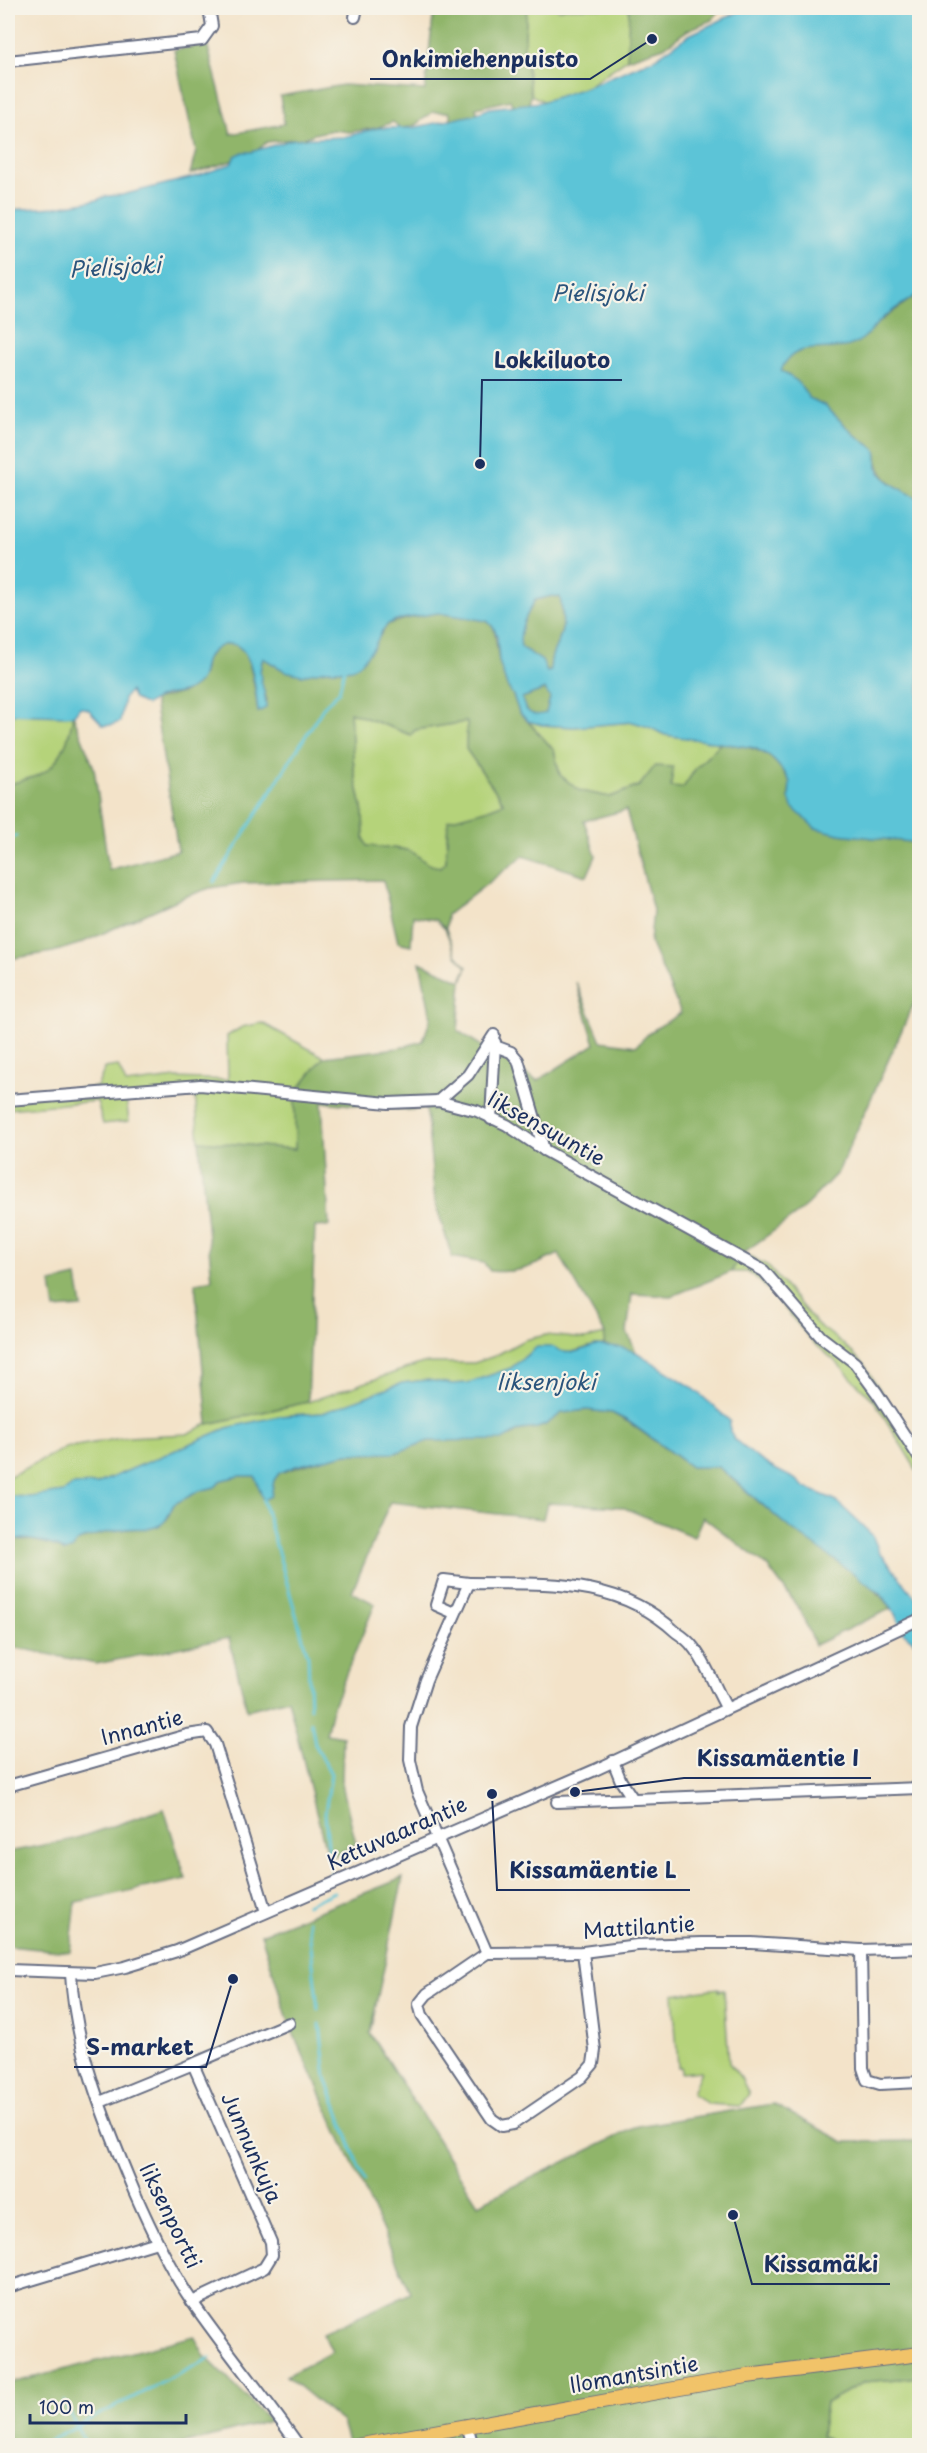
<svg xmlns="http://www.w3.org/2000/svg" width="927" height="2453" font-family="'Playpen Sans',sans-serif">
<rect width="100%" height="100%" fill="#f7f3e8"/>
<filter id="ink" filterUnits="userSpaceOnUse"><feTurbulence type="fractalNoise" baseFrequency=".0167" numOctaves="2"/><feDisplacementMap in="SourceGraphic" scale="12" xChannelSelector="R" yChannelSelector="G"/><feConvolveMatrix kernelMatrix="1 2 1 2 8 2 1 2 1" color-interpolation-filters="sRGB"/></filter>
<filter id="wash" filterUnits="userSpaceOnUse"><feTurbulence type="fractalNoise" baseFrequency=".008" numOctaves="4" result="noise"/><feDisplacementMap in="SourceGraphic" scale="24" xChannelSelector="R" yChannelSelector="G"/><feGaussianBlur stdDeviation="1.35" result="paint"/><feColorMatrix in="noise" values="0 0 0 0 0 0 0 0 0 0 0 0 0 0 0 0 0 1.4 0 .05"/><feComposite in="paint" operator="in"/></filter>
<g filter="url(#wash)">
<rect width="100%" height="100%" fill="#f3e3c9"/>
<g fill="#b5d37a" stroke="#68816c" stroke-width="1.5">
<path d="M527,8H557L559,10L564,8H631L627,59L588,86L547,103L531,95L524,48Z"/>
<path d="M350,712L411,735L415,730L467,722L466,749L504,803L486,810L448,820L446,862L439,867C420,865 421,853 406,850C394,847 380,847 367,846L364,838L363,813L354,770Z"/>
<path d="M8,714L73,715C70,737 61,765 39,775C29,779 18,781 8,785Z"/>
<path d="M528,721L542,725L574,727L633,722L649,727L665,735L722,742L696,768L683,788L639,786L610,797L580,791L560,775L554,750Z"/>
<path d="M262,1023L324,1057L295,1093L296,1149L199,1141L195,1094L174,1092L126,1099L129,1121L103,1124L97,1101L8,1109V1095L97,1087L105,1068L118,1066L126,1084L176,1078L228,1080L227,1036L242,1027Z"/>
<path d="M743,1253L767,1265L816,1323L841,1342L863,1363L919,1452V1474L875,1402L836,1362L813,1342L770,1291L755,1277L747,1272H731Z"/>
<path d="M605,1334L604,1345H595L569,1353H529L511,1368L468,1383L452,1384L427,1380L402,1383L323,1413L288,1415L227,1428L97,1484L73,1485L64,1492L30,1497L8,1496V1477L65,1448L127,1437L187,1434L208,1424L308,1402L423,1363H474L495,1356L524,1340L546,1335L585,1339Z"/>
<path d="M719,1988V1991L724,1990L729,2063L741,2078L749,2094L740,2106L708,2104L692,2093L701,2071L681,2073V2067H678L673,1994Z"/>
<path d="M919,2377V2445H840L821,2436L826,2403L864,2382Z"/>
</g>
<g fill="#90b56a" stroke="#567264" stroke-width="1.5" fill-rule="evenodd">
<path d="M434,8H527L524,48L531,95L529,104L513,107L510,100L476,108L478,116L459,122L451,118L449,112H433L415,125L402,129L393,122L376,128L349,132L333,130L314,134L304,138L267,142L253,154L190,174L196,151L174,50L207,44L231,134L284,124L280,96L343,85L425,90Z"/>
<path d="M629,8H722L712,20L688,30L664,47L627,59Z"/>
<path d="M919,293V499C894,485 878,481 876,450L854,434L824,405L808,398L781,371L784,361L800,349L879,322Z"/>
<path d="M552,596L560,597C562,608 564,619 562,630C559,645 548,656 551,671L547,672L542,661L521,647C517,629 527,615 535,600Z"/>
<path d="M438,613L479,619L487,621L494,628L499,661L507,686L513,695L519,712L554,750L560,775L580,791L610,797L639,786L655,766L673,767L671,787L683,788L696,768L722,742C756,748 772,750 790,782L789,798L839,834L919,843V992L838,1172L800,1212L743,1253L731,1272L672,1296L632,1294L627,1332L636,1352L604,1345L605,1334L559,1254C532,1266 520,1274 490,1271L484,1263L452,1257L435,1201L426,1109L405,1110L322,1102L329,1226L315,1227L308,1402L208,1424L195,1283L212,1280L199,1141L295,1149V1093L324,1057L399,1048L423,1041L431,1017L420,962L461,981L467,967L456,955L445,929L436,920L413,916L411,945L398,942L383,880L243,883L210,888L184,897L79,944L53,952L8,959V785C18,781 29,779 39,775C61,765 70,737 73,715L94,768L109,870L178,851L154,700L185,692L204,675C205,662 207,654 218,647C252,625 255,696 258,712L267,700L259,675L263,658L285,671L344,670L361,663L388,624L421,615ZM350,712L411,735L415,730L467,722L466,749L504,803L486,810L448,820L446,862L440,867C420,865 421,853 406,850C394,847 380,847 367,846L364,838L363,813L354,770ZM626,810L653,910L650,942L681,1013L650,1032L636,1046L601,1041L576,982L595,1044L537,1081L458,1031L462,981L467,967L456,955L446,929L447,915L523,856L587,876L596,856L584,821Z"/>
<path d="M545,689L550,698L546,714C533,718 524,712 522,698Z"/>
<path d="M77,1277L82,1307L55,1309L51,1283Z"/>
<path d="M587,1410L612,1413L628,1422L691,1467H718L786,1525L864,1579L892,1608L815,1645L800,1610L768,1567L703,1517L694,1537L622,1507L547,1503L543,1519L390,1502L352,1592L375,1604L332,1708L326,1734L343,1737L342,1784L356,1844L328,1859L288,1699L247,1710L229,1638L96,1664L19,1648L8,1649V1539L32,1540L57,1546L110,1531L158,1526L167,1519L174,1504L199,1491L215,1487L222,1480L239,1476H255L259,1484L260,1492L271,1496L274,1480L279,1473L321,1460L346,1454L395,1453L428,1441L511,1436L520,1430L537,1428L545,1425L562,1413Z"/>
<path d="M164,1809L186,1879L76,1902L70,1952L8,1946V1852L74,1839Z"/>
<path d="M403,1878L370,2033L478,2204L638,2126L773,2104L844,2142L919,2141V2377L864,2382L826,2403L821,2436L840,2445H349L342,2422L286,2376L332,2352L323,2333L411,2293L290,2026L261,1934Z"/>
<path d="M194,2336L205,2356L270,2421L178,2445H8V2384Z"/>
</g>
<g fill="#5bc4d7" stroke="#3b7a9a" stroke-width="1.5" fill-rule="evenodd">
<path d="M747,8H919V293C908,301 895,308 884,317C872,327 866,341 849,346C823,352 792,340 781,371L797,381L809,398L824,405L854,434L876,450C877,455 877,460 877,465C880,482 907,491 919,499V843L839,834L815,828L792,807L789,798L790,782L785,773L771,757L755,748L665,735L649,727L633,722L574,727L542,725L528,721L519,712L513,695L507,686L499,661L497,636L494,628L487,621L438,613L396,620L388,624L382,631L374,647L361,663L352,669L344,670H326L302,675L285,671L263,658C255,676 267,690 266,708L258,712C256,695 254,646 231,644C221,643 214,649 208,656C201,665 206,677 196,685C187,693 177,693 166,695C159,697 152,701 146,705L134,699L130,691L124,698L120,722L111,725H103L88,709L80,707L74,715L66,716L8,714V210L56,207L97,200L106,196L122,195L198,176L231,164L235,156L243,152H251L294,139L344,137L378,128H412L473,115L490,108L541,102L584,88L654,59L689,35ZM552,596L560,597C562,608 564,619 562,630C559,645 548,655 551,671L547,672L542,661L521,647C517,630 527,615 535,600ZM545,689L550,698L546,713C533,718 524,712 522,698Z"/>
<path d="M595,1345L620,1347L636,1352L692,1387L730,1421V1431L734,1439L757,1458L773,1468L797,1480L804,1487L835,1500L872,1535L879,1551L919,1602V1646L904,1633L892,1608L879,1592L786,1525L726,1473L718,1467H691L628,1421L612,1413L587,1410L562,1413L545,1425L537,1428L520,1430L502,1440L428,1441L395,1453L346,1454L296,1466L279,1473L274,1480L271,1496L263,1500L255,1476H239L222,1480L215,1487L199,1491L174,1504C169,1512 168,1522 158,1526C148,1531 136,1527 126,1529C110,1531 91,1535 76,1542L73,1549L65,1552C50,1541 26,1538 8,1539V1496L30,1497L64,1492L73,1485L97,1484L227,1428L279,1416L323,1413L402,1383L427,1380L452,1384L468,1383L511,1368L537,1347H554C567,1357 580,1351 595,1345Z"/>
</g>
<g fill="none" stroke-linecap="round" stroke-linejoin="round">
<g stroke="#5bc4d7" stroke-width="3">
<path d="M8,839L16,836"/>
<path d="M214,882L325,705L339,692L344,670"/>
<path d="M263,1500L308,1656L310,1708"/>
<path d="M311,1722L315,1744L331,1774L325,1813L329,1858"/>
<path d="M331,1872V1876"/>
<path d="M306,1905L334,1892"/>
<path d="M308,1920L318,2010"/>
<path d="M320,2024L326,2078L364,2181"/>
<path d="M64,2402L84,2441"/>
<path d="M38,2446L210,2358"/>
</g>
</g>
</g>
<g filter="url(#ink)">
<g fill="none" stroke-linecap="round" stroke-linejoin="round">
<g stroke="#676e83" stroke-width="14">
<g id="minor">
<path d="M355,17L357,8"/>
<path d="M8,61L202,40L212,26L209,8"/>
<path d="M495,1046L511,1052L518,1060L544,1150"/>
<path d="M8,1100L200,1085L388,1103L438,1101L477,1111L507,1125L544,1150L764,1271L821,1337L855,1363L877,1393L920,1459"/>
<path d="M438,1101L468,1075L494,1035"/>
<path d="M491,1119L495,1042"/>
<path d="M454,1613L436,1605L444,1580L469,1583"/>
<path d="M726,1707C715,1688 707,1664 693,1647C689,1641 682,1636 676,1632C617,1577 545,1584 469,1583L426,1680L411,1727L410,1760L417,1791L487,1953L583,1952L637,1945L702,1943H752L861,1950L920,1948"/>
<path d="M613,1761L621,1781L633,1799"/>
<path d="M8,1786L187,1735L207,1732L215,1744L266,1912"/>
<path d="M557,1802L920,1788"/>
<path d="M861,1950L863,2068L867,2080L880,2084L920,2082"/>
<path d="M487,1953L427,1994L419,2004L422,2015L492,2119L502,2126L513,2124L582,2077L593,2064L595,2050L583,1952"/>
<path d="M8,1970L95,1973L125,1967L177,1951L595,1770L920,1619"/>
<path d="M71,1974C75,2049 105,2122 134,2191C151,2230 169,2268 193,2303C227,2352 265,2397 299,2446"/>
<path d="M193,2064L289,2023"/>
<path d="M100,2102L193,2064L271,2242L272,2255L264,2268L192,2302"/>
<path d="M8,2287L157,2242"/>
<path d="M467,2425L473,2446"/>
</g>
</g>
<g stroke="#676e83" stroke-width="16">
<path id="major" d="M356,2446L747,2376L920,2354"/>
</g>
<use href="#minor" stroke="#fff" stroke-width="10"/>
<use href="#major" stroke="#f1c369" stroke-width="14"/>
</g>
</g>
<g text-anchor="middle" stroke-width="4.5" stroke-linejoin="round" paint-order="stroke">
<g font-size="21" fill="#1b2f5e" stroke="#f7f3e8">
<text transform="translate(546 1129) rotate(29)" y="7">Iiksensuuntie</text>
<text transform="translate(142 1728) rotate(-15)" y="7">Innantie</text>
<text transform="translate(397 1834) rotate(-24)" y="7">Kettuvaarantie</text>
<text transform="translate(639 1928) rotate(-4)" y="7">Mattilantie</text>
<text transform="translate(251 2148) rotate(66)" y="7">Junnunkuja</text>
<text transform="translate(170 2216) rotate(64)" y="7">Iiksenportti</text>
<text transform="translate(634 2375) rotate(-10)" y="7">Ilomantsintie</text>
</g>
<g font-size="22" font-style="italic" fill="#2b547c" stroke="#f7f3e8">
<text transform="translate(115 267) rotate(-3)" y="8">Pielisjoki</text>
<text x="598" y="301">Pielisjoki</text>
<text x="546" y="1390">Iiksenjoki</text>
</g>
</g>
<path fill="none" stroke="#1b2f5e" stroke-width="2" d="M652 39L590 79H370M480 464L482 380H622M575 1792L684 1778H871M492 1794L497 1890H690M233 1979L206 2067H74M733 2215L752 2284H890"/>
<g fill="#1b2f5e" stroke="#f7f3e8" stroke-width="2">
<circle cx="652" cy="39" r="6"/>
<circle cx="480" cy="464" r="6"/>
<circle cx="575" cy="1792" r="6"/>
<circle cx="492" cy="1794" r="6"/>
<circle cx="233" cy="1979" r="6"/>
<circle cx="733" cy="2215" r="6"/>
</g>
<g font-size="22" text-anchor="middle" font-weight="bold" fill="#1b2f5e" stroke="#f7f3e8" stroke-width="4.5" stroke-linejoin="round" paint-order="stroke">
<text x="480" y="67">Onkimiehenpuisto</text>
<text x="552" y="368">Lokkiluoto</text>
<text x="778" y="1766">Kissamäentie I</text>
<text x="593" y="1878">Kissamäentie L</text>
<text x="140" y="2055">S-market</text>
<text x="821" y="2272">Kissamäki</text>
</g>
<rect width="927" height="2453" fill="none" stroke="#f7f3e8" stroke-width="30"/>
<path d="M30 2414v9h156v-9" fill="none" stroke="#1b2f5e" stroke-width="3"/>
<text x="39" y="2414" font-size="18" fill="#1b2f5e" stroke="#f7f3e8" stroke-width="4.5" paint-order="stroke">100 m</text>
</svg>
